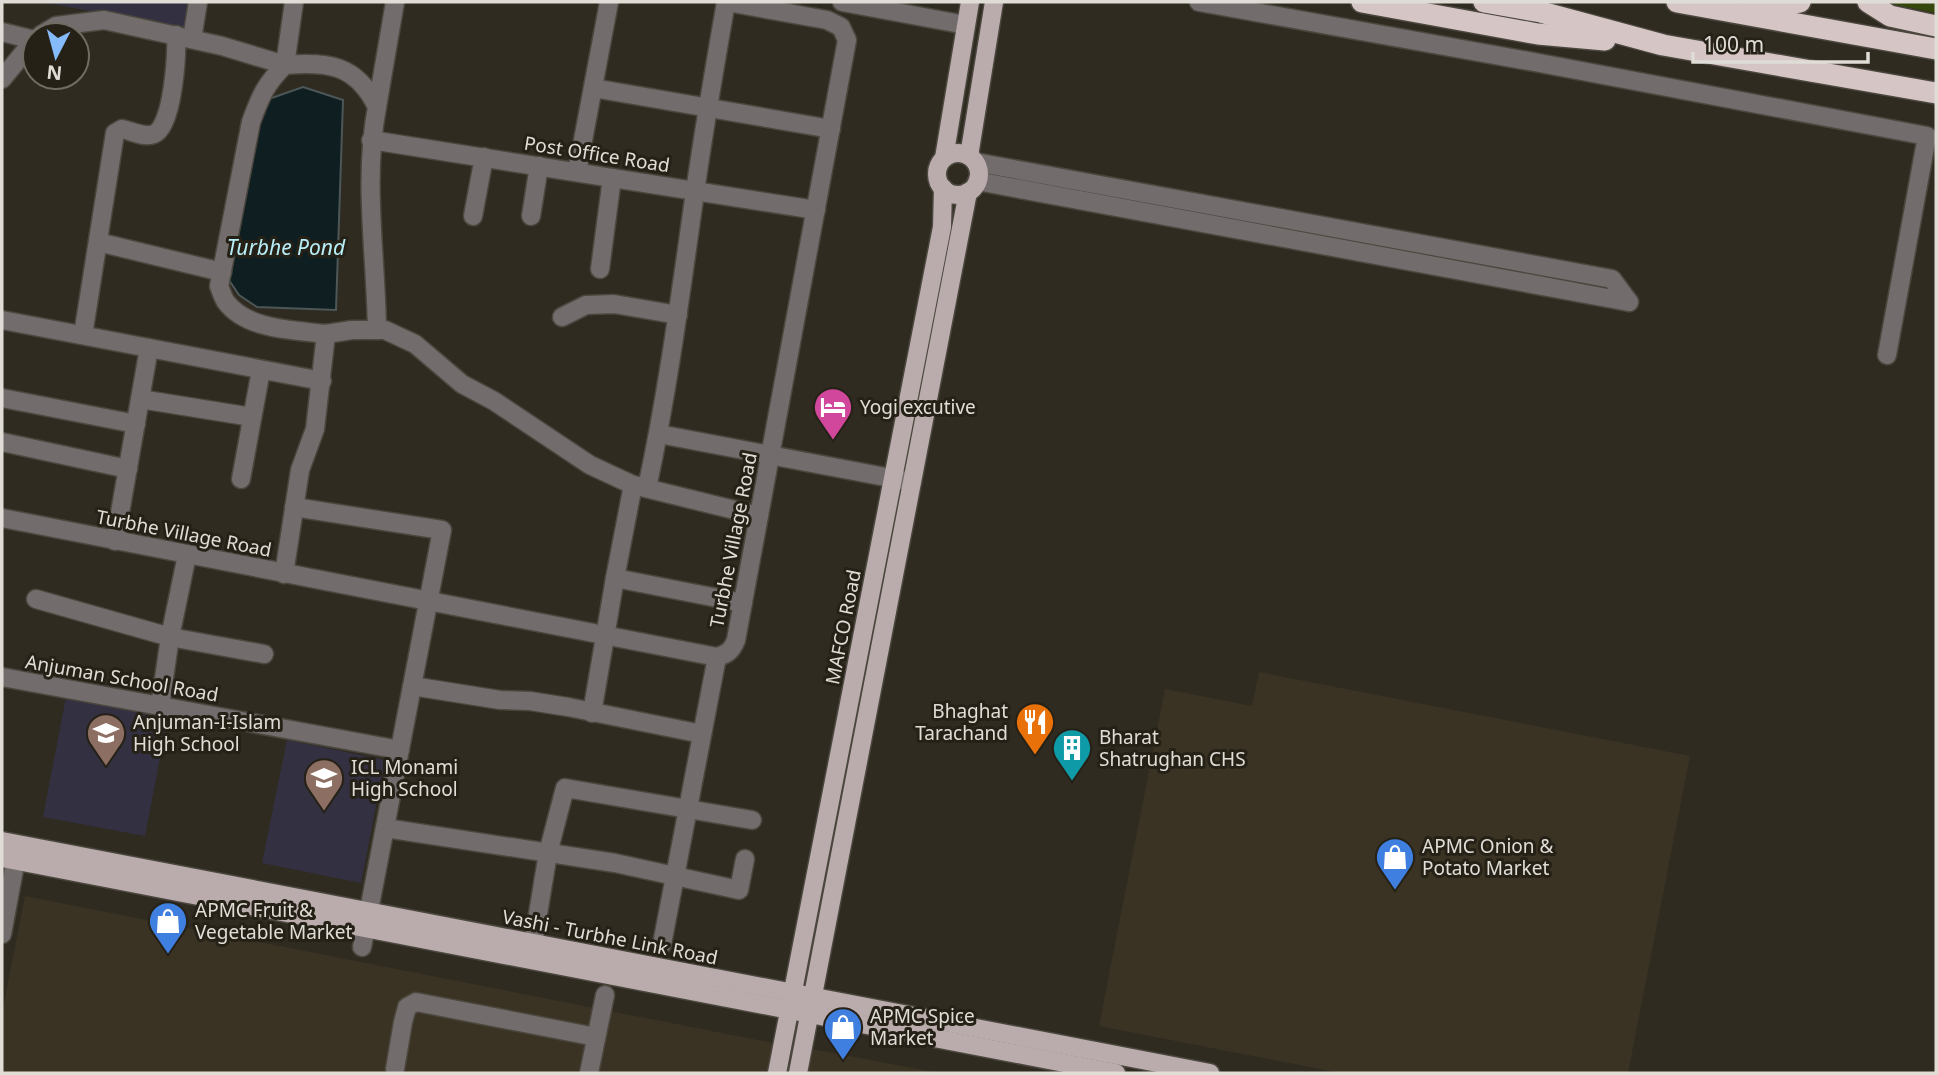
<svg xmlns="http://www.w3.org/2000/svg" width="1938" height="1075" font-family="'Noto Sans',sans-serif">
<rect width="100%" height="100%" fill="#2f2b21"/>
<g fill="#3a3323">
<path d="M1259,672L1690,756L1628,1073H1340L1099,1026L1165,689L1252,706Z"/>
<path d="M25,896L773,1043L767,1073H2V1013Z"/>
<path d="M812,1049L939,1073H808Z"/>
</g>
<g fill="#333041">
<path d="M43,2H198L193,31Z"/>
<path d="M66,697L168,717L145,836L43,817Z"/>
<path d="M287,740L385,760L361,883L262,863Z"/>
</g>
<path fill="#35470a" d="M1890,2H1936V13L1896,5Z"/>
<path fill="#0e1e21" stroke="#4d5758" stroke-width="2" d="M303,87L343,100L336,310L257,307L239,295L227,277L263,101Z"/>
<g fill="none" stroke-linecap="round" stroke-linejoin="round">
<g stroke="#4b473e" stroke-width="21">
<g id="minor">
<path d="M842,2L966,25"/>
<path d="M1199,2L1534,62L1927,136L1887,355"/>
<path d="M2,32L34,40"/>
<path d="M41,35L56,26L104,20L222,46L285,65L294,2"/>
<path d="M192,39L198,2"/>
<path d="M2,79L35,39"/>
<path d="M593,88L831,129"/>
<path d="M377,107L395,2"/>
<path d="M371,140L816,210"/>
<path d="M975,162L1612,279L1629,302"/>
<path d="M577,172L609,2"/>
<path d="M977,181L1629,302"/>
<path d="M473,216L484,157"/>
<path d="M531,216L539,166"/>
<path d="M98,242L222,272"/>
<path d="M600,269L612,178"/>
<path d="M562,317L586,305L614,304L678,315"/>
<path d="M2,320L322,381"/>
<path d="M326,334C294,330 247,330 226,302C223,298 221,291 219,286L251,122C260,97 266,83 285,65C328,61 357,65 377,107C363,180 376,256 377,330"/>
<path d="M83,335L115,133L122,129C132,131 144,138 154,134C173,127 177,54 176,35"/>
<path d="M2,398L136,424"/>
<path d="M140,399L252,417"/>
<path d="M659,434L912,482"/>
<path d="M2,442L128,469"/>
<path d="M241,479L261,370"/>
<path d="M294,507L442,530L362,947"/>
<path d="M2,518L717,657C728,654 732,650 736,640L847,40L841,27L827,20L727,2"/>
<path d="M115,541L149,348"/>
<path d="M284,574L300,470L315,429L326,334L352,330H385L415,344L462,384L494,401L590,465L633,485L759,516"/>
<path d="M615,578L743,603"/>
<path d="M36,599L170,637L264,654"/>
<path d="M2,677L400,750"/>
<path d="M412,686L500,700L530,701L568,707L702,734"/>
<path d="M160,706L170,637L187,555"/>
<path d="M592,713L615,578L633,485L647,488C668,390 681,291 695,192C704,128 715,65 726,2"/>
<path d="M385,828L615,863L739,890L745,859"/>
<path d="M2,934L18,848"/>
<path d="M533,944L548,853L565,788L752,820"/>
<path d="M662,944L717,657"/>
<path d="M395,1069L403,1022L407,1007L416,1002L596,1037"/>
<path d="M589,1073L605,995"/>
</g>
</g>
<g stroke="#4b473e" stroke-width="21">
<g id="major">
<circle cx="958" cy="174" r="21"/>
<path d="M969,156L994,2"/>
<path d="M944,158L970,2"/>
<path d="M2,841L1210,1073"/>
<path d="M2,858L1116,1073"/>
<path d="M777,1073L942,227L943,188"/>
<path d="M798,1073L968,192"/>
</g>
</g>
<g stroke="#4b473e" stroke-width="24">
<g id="highway">
<path d="M1362,2L1538,34L1605,40"/>
<path d="M1484,2L1541,12L1663,45L1936,93"/>
<path d="M1677,2L1936,49"/>
<path d="M1868,2L1890,16L1936,26"/>
<path d="M1750,9L1800,2"/>
</g>
</g>
<use href="#minor" stroke="#736c6c" stroke-width="18"/>
<use href="#major" stroke="#baacac" stroke-width="18"/>
<use href="#highway" stroke="#d6c5c5" stroke-width="21"/>
</g>
<defs>
<g id="hotel-pin" transform="scale(2.0125)"><path d="M0 17L-7.5 6A9.5 9.5 0 1 1 7.5 6Z" fill="#d1479c" stroke="#262117"/><path d="M-6-4.5h1.5V1H6V5H4.5V3h-9V5H-6ZM-4 0a1.8 1.8 0 1 1 3.6 0ZM.5 0V-2.5h3Q6-2.5 6 0Z" fill="#fff"/></g>
<g id="restaurant-pin" transform="scale(2.0125)"><path d="M0 17L-7.5 6A9.5 9.5 0 1 1 7.5 6Z" fill="#e8710a" stroke="#262117"/><path d="M-5-6h1v4h1v-4h1v4h1v-4h1v5L-1.5 .5V6h-2V.5L-5-1ZM5-6V6H3V1.5H1.5Q1.5-4 5-6Z" fill="#fff"/></g>
<g id="school-pin" transform="scale(2.0125)"><path d="M0 17L-7.5 6A9.5 9.5 0 1 1 7.5 6Z" fill="#8d6e63" stroke="#262117"/><path d="M0-5L7-2L0 1L-7-2ZM-4 1L0 2.5L4 1V4Q0 6-4 4Z" fill="#fff"/></g>
<g id="building-pin" transform="scale(2.0125)"><path d="M0 17L-7.5 6A9.5 9.5 0 1 1 7.5 6Z" fill="#0f9aa8" stroke="#262117"/><path d="M-4-6H4V6H1V3H-1V6H-4ZM-2.5-4.3h1.7v1.8h-1.7ZM.8-4.3h1.7v1.8H.8ZM-2.5-1h1.7V.8h-1.7ZM.8-1h1.7V.8H.8Z" fill="#fff"/></g>
<g id="shop-pin" transform="scale(2.0125)"><path d="M0 17L-7.5 6A9.5 9.5 0 1 1 7.5 6Z" fill="#3f7fe0" stroke="#262117"/><path d="M-5-2.5h2.3a2.7 3.5 0 0 1 5.4 0H5L5.5 6h-11ZM-1.5-2.5h3a1.5 2.3 0 0 0-3 0Z" fill="#fff"/></g>
</defs>
<g fill-rule="evenodd">
<use href="#hotel-pin" x="833" y="407"/>
<use href="#restaurant-pin" x="1035" y="722"/>
<use href="#school-pin" x="106" y="733"/>
<use href="#building-pin" x="1072" y="748"/>
<use href="#school-pin" x="324" y="778"/>
<use href="#shop-pin" x="1395" y="857"/>
<use href="#shop-pin" x="168" y="921"/>
<use href="#shop-pin" x="843" y="1027"/>
</g>
<g text-anchor="middle" stroke-width="6" stroke-linejoin="round" paint-order="stroke">
<g font-size="19" fill="#e0ddd7" stroke="#262117">
<text transform="translate(597 154) rotate(9)" y="7">Post Office Road</text>
<text transform="translate(184 533) rotate(11)" y="7">Turbhe Village Road</text>
<text transform="translate(733 540) rotate(-79)" y="7">Turbhe Village Road</text>
<text transform="translate(843 627) rotate(-79)" y="7">MAFCO Road</text>
<text transform="translate(122 678) rotate(10)" y="7">Anjuman School Road</text>
<text transform="translate(610 937) rotate(11)" y="7">Vashi - Turbhe Link Road</text>
</g>
<g font-size="19" fill="#e0ddd7" stroke="#262117" text-anchor="start">
<text x="860" y="414">Yogi excutive</text>
<text x="1008" y="718" text-anchor="end">Bhaghat<tspan x="1008" dy="22">Tarachand</tspan></text>
<text x="133" y="729">Anjuman-I-Islam<tspan x="133" dy="22">High School</tspan></text>
<text x="1099" y="744">Bharat<tspan x="1099" dy="22">Shatrughan CHS</tspan></text>
<text x="351" y="774">ICL Monami<tspan x="351" dy="22">High School</tspan></text>
<text x="1422" y="853">APMC Onion &amp;<tspan x="1422" dy="22">Potato Market</tspan></text>
<text x="195" y="917">APMC Fruit &amp;<tspan x="195" dy="22">Vegetable Market</tspan></text>
<text x="870" y="1023">APMC Spice<tspan x="870" dy="22">Market</tspan></text>
</g>
<g font-size="21" font-style="italic" fill="#b8eef8" stroke="#262117">
<text x="286" y="255">Turbhe Pond</text>
</g>
</g>
<rect width="1938" height="1075" fill="none" stroke="#e0ddd7" stroke-width="7"/>
<g transform="translate(56 56) rotate(186)"><circle r="33" fill="#262117" stroke="#706c64" stroke-width="2"/>
<path d="M0-5L12 26L0 18L-12 26Z" fill="#85bbfb"/>
<text y="-10" font-size="19" font-weight="bold" text-anchor="middle" fill="#e0ddd7">N</text>
</g>
<path d="M1693 52v10h175v-10" fill="none" stroke="#e0ddd7" stroke-width="3.5"/>
<text x="1703" y="52" font-size="21" fill="#e0ddd7" stroke="#262117" stroke-width="5" paint-order="stroke">100 m</text>
</svg>
